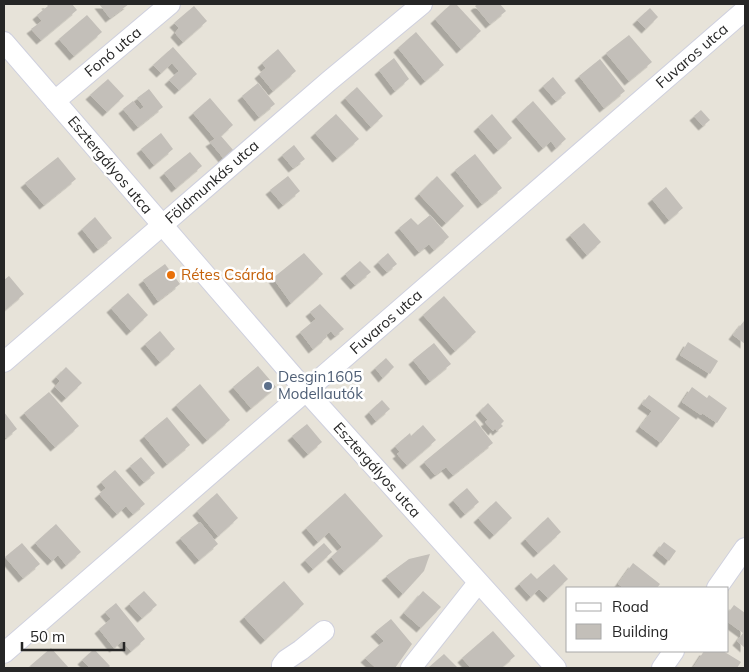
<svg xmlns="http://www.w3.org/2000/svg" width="749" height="672" font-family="Mulish,sans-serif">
<defs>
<filter id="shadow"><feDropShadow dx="-4.5" dy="4.5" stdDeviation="0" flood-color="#0004"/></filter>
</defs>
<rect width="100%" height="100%" fill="#e7e3d9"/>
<g fill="#c3bfb9" filter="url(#shadow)">
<path d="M46,4H72L77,10L41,40L31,29L42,21L37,15L48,6Z"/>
<path d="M99,4H129L110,18Z"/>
<path d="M451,4H456L481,31L461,49L435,19Z"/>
<path d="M478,4H500L506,11L490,24L475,6Z"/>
<path d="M194,6L207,21L183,42L175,33L179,28L174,23Z"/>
<path d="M650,8L658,17L646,29L637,20Z"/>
<path d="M87,15L102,32L74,56L59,39Z"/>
<path d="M416,32L444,65L425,81L398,48Z"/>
<path d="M629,35L652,62L629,81L606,53Z"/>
<path d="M173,47L197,74L179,90L169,80L179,71L172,63L161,73L153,65Z"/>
<path d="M278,49L296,71L273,91L259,74L266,68L262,63Z"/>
<path d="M394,58L409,79L395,91L379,70Z"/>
<path d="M600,59L625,91L604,108L579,76Z"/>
<path d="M553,77L566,93L556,101L543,86Z"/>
<path d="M108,79L124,96L107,112L90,95Z"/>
<path d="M258,83L275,104L259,117L242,96Z"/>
<path d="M357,87L383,116L371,127L345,98Z"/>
<path d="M149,89L163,107L138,127L123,109L133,101L140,110L144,107L137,98Z"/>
<path d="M210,98L233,125L221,136L234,151L224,159L210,142L215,139L193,113Z"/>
<path d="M533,101L566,139L556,148L551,141L543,148L516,117Z"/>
<path d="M701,110L710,120L703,126L694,116Z"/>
<path d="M336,114L359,139L337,158L315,133Z"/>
<path d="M492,114L512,138L498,150L478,127Z"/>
<path d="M161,133L173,149L154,165L141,149Z"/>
<path d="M294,145L305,159L293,168L282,155Z"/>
<path d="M190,152L202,166L176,188L164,173Z"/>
<path d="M475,154L502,188L482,204L455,170Z"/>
<path d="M58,157L76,179L44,205L25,183Z"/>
<path d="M288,176L300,191L283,205L270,190Z"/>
<path d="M437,176L464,206L446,223L419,194Z"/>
<path d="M666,187L683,208L669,220L652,199Z"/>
<path d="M430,215L449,237L434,250L429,244L419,252L399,228L411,218L418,225Z"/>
<path d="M95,217L112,238L98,249L82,229Z"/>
<path d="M584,223L601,242L587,255L570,235Z"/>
<path d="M304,253L323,274L291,303L273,278Z"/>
<path d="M388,253L397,264L387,272L378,262Z"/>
<path d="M360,261L371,272L355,285L345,274Z"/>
<path d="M165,264L180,284L158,301L143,280Z"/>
<path d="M9,276L24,294L4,311V280Z"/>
<path d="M128,293L148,315L131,331L111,308Z"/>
<path d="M444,296L476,332L455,351L423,315Z"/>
<path d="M320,304L344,329L335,336L331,331L326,335L327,337L313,349L300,332L316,319L310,312Z"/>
<path d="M744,321L745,322V344L733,335Z"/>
<path d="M160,331L175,349L160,362L145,344Z"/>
<path d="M688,342L718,361L710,374L680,355Z"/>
<path d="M434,343L451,364L430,381L413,360Z"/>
<path d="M386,358L394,367L383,378L375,368Z"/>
<path d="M258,366L276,387L251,408L233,387Z"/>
<path d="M66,367L82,383L66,398L55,387L60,381L56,377Z"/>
<path d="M200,384L230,420L207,440L176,405Z"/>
<path d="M692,387L707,398L709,395L727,408L717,423L702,413L701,415L682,402Z"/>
<path d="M49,392L79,426L55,447L24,413Z"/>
<path d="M649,395L680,418L661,443L640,427L652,411L642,404Z"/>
<path d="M382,400L390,409L376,421L369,412Z"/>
<path d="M488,403L504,421L501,424L503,426L497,431L495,428L493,431L485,422L488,420L480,411Z"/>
<path d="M4,412L17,429L6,438L4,435Z"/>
<path d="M167,417L190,445L167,464L144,436Z"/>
<path d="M475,420L493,443L453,475L446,467L435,475L424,462Z"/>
<path d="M307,424L322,442L308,454L292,436Z"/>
<path d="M423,425L436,440L407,465L397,454L400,452L395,446L410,433L411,436Z"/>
<path d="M141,457L155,473L144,482L130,466Z"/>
<path d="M115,470L145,504L133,514L126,506L117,514L99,494L106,488L101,482Z"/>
<path d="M467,488L479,502L465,514L453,500Z"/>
<path d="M217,493L238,518L218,536L197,511Z"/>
<path d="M345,493L383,536L344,571L331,557L342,547L329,532L318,542L306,528Z"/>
<path d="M496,501L512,518L494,535L478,518Z"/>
<path d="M548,517L561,532L538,553L525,539Z"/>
<path d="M200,522L218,544L199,560L180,538Z"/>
<path d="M56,524L81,552L66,565L58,555L52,561L35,543Z"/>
<path d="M664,542L676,551L669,561L657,551Z"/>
<path d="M22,543L40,564L23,578L5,557Z"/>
<path d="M324,543L332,552L313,569L305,560Z"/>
<path d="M430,554L424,571L403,594L386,576L409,559Z"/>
<path d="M633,563L660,584L657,588H624L618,584Z"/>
<path d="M554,564L568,579L548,598L539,589L531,597L519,584L531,573L537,579Z"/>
<path d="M284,581L304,604L265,640L244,617Z"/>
<path d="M144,591L157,605L142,618L129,604Z"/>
<path d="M423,591L441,607L421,628L404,613Z"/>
<path d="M116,603L145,639L131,651L122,641L114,648L99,629L111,619L105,612Z"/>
<path d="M734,605L745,613V648L737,641L743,633L728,622V613Z"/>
<path d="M391,619L412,644L395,668H376L365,658L384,641L375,632Z"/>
<path d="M493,631L515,656L501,668H471L462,658Z"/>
<path d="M51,648L69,668H32L30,666Z"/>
<path d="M94,649L110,666L108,668H90L82,660Z"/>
<path d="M704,651H723L741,662L737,668H693Z"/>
<path d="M444,654L458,668H428Z"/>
</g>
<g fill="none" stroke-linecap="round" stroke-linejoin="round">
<g stroke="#cfd0de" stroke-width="22">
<g id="minor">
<path d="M4,42L306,391L556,668"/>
<path d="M55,101L170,4"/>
<path d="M4,362L329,81L422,4"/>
<path d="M717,588L745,548"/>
<path d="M4,653L745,10"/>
<path d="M282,668V665L286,660L301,650L324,631"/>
<path d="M411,668L478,583"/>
<path d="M662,668L674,651"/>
</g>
</g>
<use href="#minor" stroke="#fff" stroke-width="20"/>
</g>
<circle fill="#e8710a" stroke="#fff" stroke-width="2" cx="171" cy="275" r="5"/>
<circle fill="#5c6f8a" stroke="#fff" stroke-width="2" cx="268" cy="386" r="5"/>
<g text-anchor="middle" stroke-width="5" stroke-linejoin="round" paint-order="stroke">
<g font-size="15" fill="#262626" stroke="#fff">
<text transform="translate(113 52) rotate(-40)" y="5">Fonó utca</text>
<text transform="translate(692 56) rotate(-41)" y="5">Fuvaros utca</text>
<text transform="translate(110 165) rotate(50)" y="5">Esztergályos utca</text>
<text transform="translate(212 182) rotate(-41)" y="5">Földmunkás utca</text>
<text transform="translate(386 322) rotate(-41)" y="5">Fuvaros utca</text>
<text transform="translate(377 470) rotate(48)" y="5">Esztergályos utca</text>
</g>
<g font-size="15" fill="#c56008" stroke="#fff" text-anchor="start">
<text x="181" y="280">Rétes Csárda</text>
</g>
<g font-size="15" fill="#4e5e75" stroke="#fff" text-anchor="start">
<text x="278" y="382">Desgin1605<tspan x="278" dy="17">Modellautók</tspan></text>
</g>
</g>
<rect width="749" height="672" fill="none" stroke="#262626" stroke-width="10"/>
<rect x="566" y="587" width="162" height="65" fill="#ffffff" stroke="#a8a8a8"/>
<rect x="576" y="603" width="25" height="8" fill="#ffffff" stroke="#a8a8a8"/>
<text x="612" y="612" font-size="15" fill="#262626">Road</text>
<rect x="576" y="624" width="25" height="15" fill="#c3bfb9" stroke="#a8a8a8"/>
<text x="612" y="637" font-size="15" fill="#262626">Building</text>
<path d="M22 642v8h102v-8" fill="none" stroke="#262626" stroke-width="2.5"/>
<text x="30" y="642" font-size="15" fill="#262626" stroke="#ffffff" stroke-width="4" paint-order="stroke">50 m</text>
</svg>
